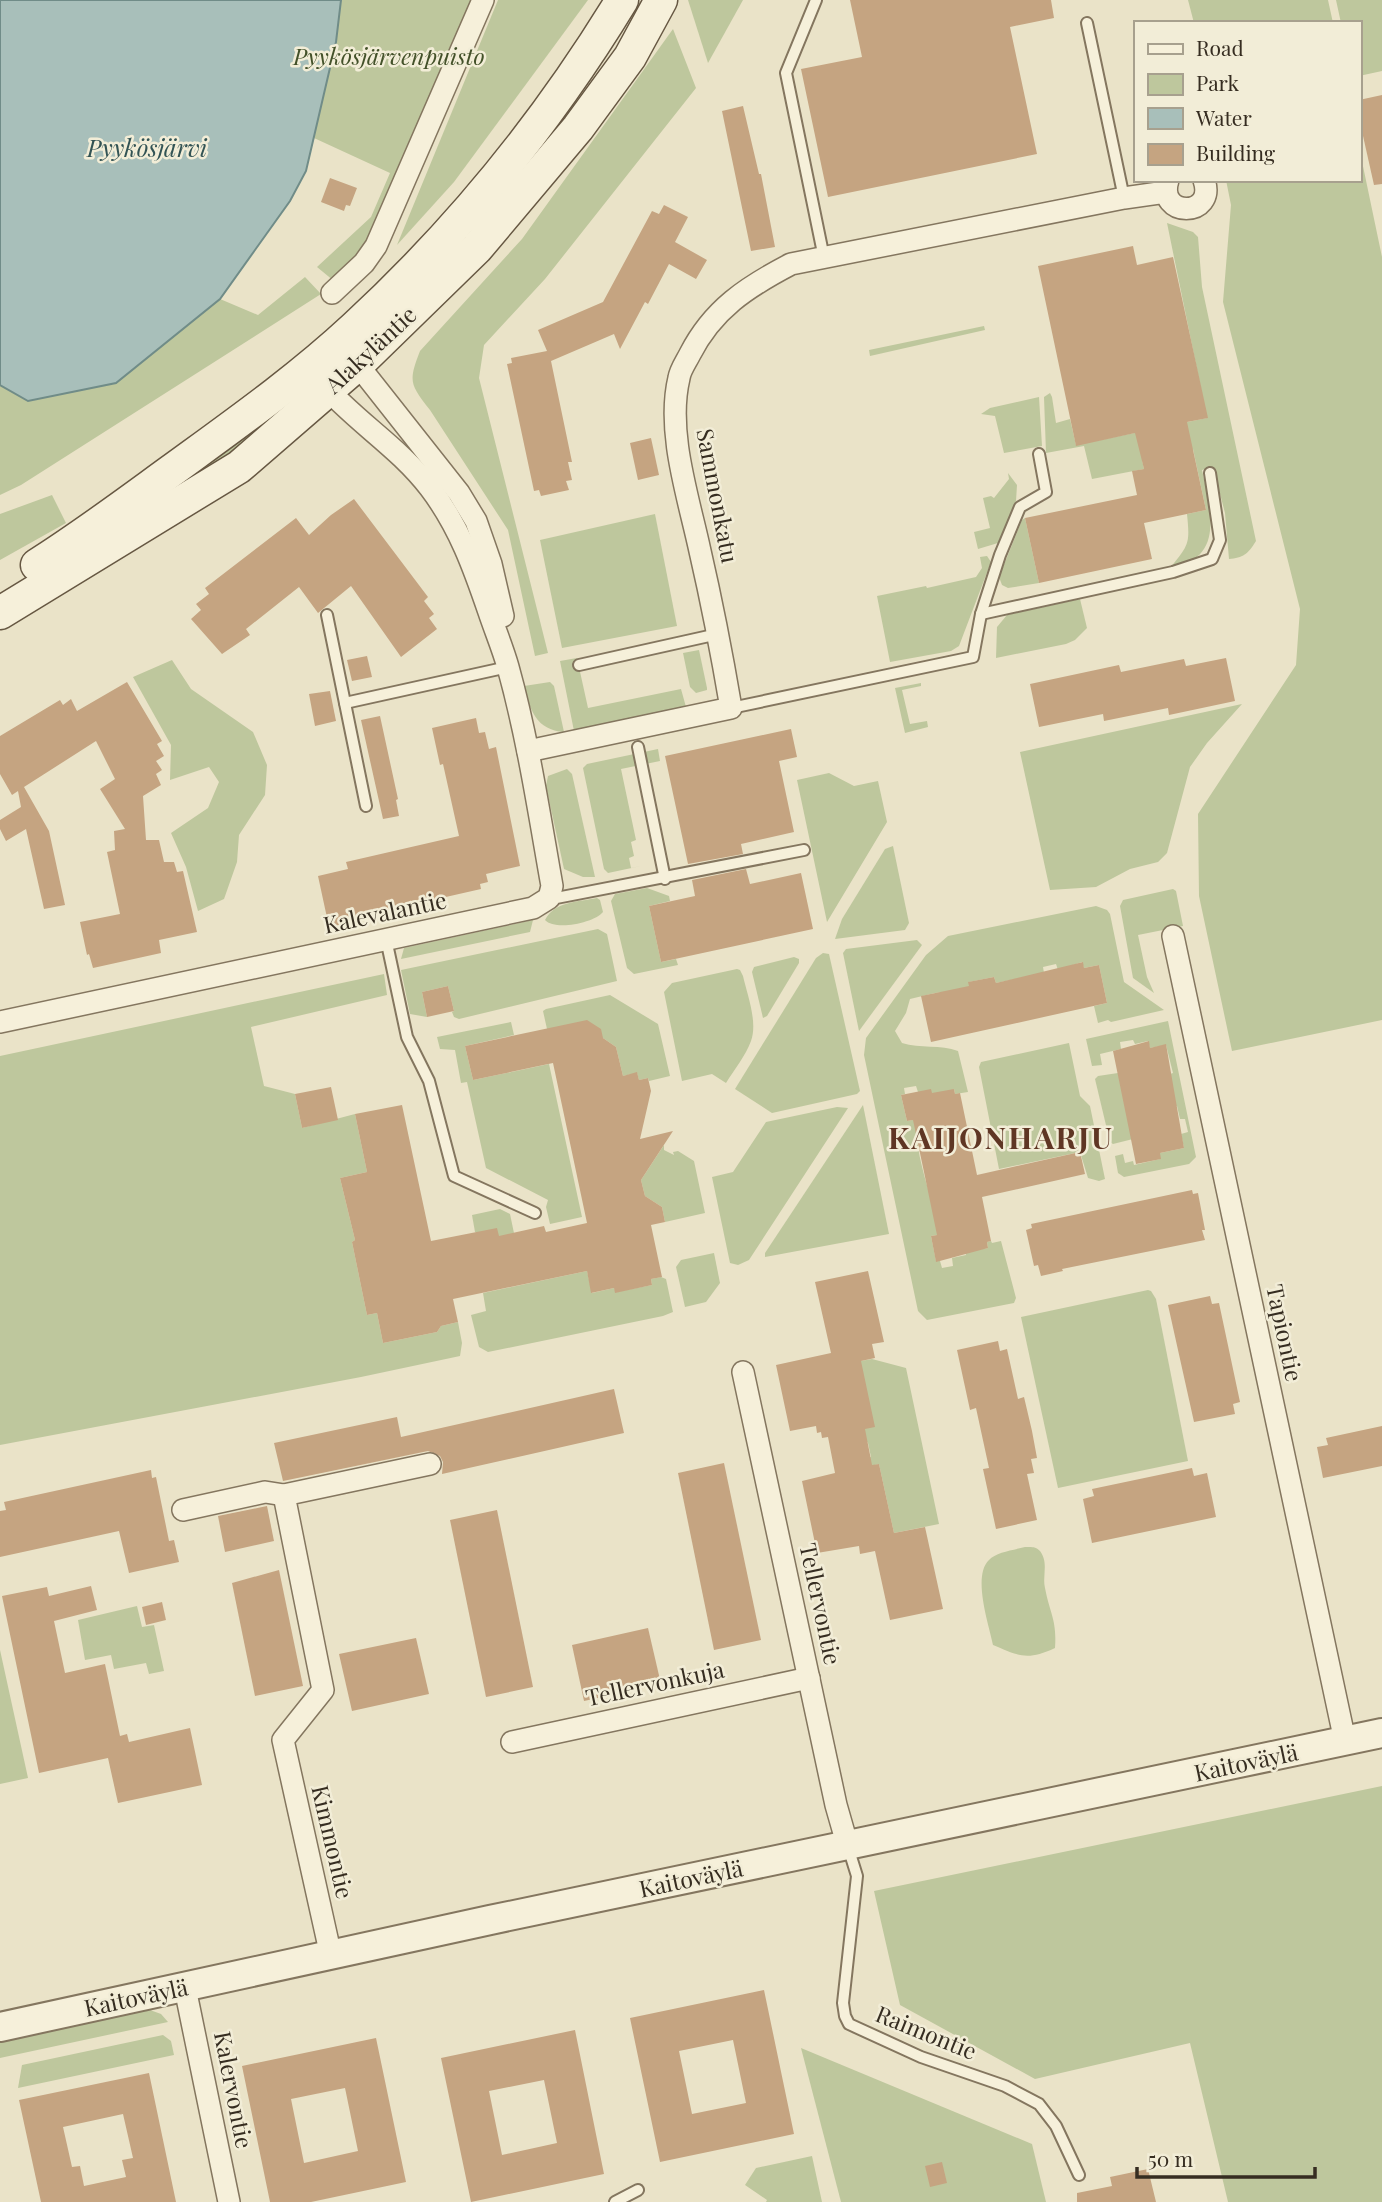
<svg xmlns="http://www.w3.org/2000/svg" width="1382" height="2202" font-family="'Playfair Display',serif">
<rect width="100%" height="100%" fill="#eae3c8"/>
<g fill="#bec79d">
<path d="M341,0H473L364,250L334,281L317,267L371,217L390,173L314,138L336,42Z"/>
<path d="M498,0H588L454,182L397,245Z"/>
<path d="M688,0H743L708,63Z"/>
<path d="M1188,0H1328L1333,23H1194Z"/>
<path d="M1336,0H1382V71L1359,76V23H1341Z"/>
<path d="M673,29L696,88L545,279L484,345L479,378L548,653L535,656L508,530L430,410C410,384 408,382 420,351L522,239Z"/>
<path d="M1359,147L1382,257V1020L1232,1051L1199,896L1198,814L1296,665L1300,609L1223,302L1231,205L1226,180H1359Z"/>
<path d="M1167,223L1193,232L1198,237L1202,287L1256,541C1248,554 1243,558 1229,559L1225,513L1213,467L1202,470C1210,508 1226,559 1171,567C1189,544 1190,544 1187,514L1206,510L1193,449L1142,460L1144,469L1092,479L1084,446L1046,453L1044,397L1050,393L1052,397L1056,423L1070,419L1076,445L1207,418Z"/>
<path d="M305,277L321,294L21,485L0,495V385L28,401L116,383L220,299L258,315Z"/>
<path d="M984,326L985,330L870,356L869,350Z"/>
<path d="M1039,397L1042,446L1004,453L995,416L981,414L990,408Z"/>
<path d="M280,406L284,414L211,469L133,513Z"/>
<path d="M1008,473L1017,485L1016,501L998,543L978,549L974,532L990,528L983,498L991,496L994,498L1009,479Z"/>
<path d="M52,495L66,523L0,560V514Z"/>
<path d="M655,514L677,626L562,648L540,540Z"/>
<path d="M1025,518L1039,583L1008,588L1002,585L999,577L1022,520Z"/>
<path d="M987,556L991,562L959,646L951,651L890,662L877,596L926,586L927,588L976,577L982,568L980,557Z"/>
<path d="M1080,599L1087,628L1075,640L1066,644L996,658L997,627L1007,615Z"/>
<path d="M699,650L707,688V690L696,693L690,687L683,653Z"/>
<path d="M577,658L588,708L681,689L686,707L574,731L560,661Z"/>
<path d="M172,660L191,689L253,732L267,765L265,795L239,835L237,862L224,899L198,911L186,867L171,833L208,808L219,782L209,767L170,780L171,745L133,677Z"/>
<path d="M550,682L554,686L564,732C536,730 530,710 524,686Z"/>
<path d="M921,683V686L902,690L910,724L927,721L928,727L905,733L895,688Z"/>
<path d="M1242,704L1207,743L1190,767L1167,853L1158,862L1130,869L1096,887L1050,890L1020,752Z"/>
<path d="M658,749L660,761L621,769L636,840L631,842L634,856L629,858L631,868L641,866L608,873L604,869L583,768L587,764Z"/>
<path d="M567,769L572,774L595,877H583L564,869L546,786L548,776Z"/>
<path d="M829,773L854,786L878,781L887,822L827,922L797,780Z"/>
<path d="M893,846L909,923L905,930L835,939L842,919L885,849Z"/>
<path d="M647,888L669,896L670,901L649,906L661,962L676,959L678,965L634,974L627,968L611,901L615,894Z"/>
<path d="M1173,889L1176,891L1183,926L1138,935L1147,977L1154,993L1133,978L1120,906L1123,900Z"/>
<path d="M597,898L600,900L603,912C594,923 555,931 545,920C555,901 578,902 597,898Z"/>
<path d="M1096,906L1107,910L1110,914L1124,982L1164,1010L1111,1022L1108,1020L1098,1023L1094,1006L1107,1003L1099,965L1084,968L1082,962L1058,970L1056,964L1043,967L1044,973L996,983L994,977L969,982L970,989L935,993L910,999L906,1013L895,1031L902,1043C920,1049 941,1044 958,1051L968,1092L955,1094L954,1089L943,1097L918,1092L916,1086L904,1088L905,1094L901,1095L907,1121L918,1119C911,1146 934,1205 942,1234L931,1236L936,1261H940L942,1268L953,1266L952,1258L966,1255L964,1246L976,1250L988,1248L987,1242L991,1241L992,1243L1001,1241L1016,1298L1014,1303L927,1320L918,1311L864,1055L866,1038L926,955L948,936Z"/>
<path d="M533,920L530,932L401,959L404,948Z"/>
<path d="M598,929L607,934L617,981L459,1019L454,1017L452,1012L454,1011L448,986L422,992L427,1017L410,1014L401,970Z"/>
<path d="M917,940L922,945L859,1031L843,953L846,949Z"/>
<path d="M823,953L829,954L860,1091L857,1094L772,1113L735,1089L816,958Z"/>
<path d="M794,957L799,959V963L767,1016L763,1018L752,972L754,967Z"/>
<path d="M737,969L740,970L743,976C747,994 758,1022 751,1041C746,1055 734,1070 726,1083L712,1074L682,1081L664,992L672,983Z"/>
<path d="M384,974L387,995L251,1027L264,1086L295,1094L302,1128L355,1114L367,1172L340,1178L355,1240L352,1242L367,1315L377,1313L383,1343L437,1332L441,1326L458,1322L462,1343L460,1356L361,1377L0,1445V1056Z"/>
<path d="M610,995L658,1024L670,1076L649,1081L648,1078L639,1080L637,1073L623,1076L616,1047L603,1038L547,1029L543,1011L546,1009Z"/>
<path d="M1168,1021L1196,1157L1189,1164L1124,1177L1118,1173L1115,1156L1123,1154L1125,1163L1133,1161L1134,1165L1160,1159V1153L1184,1148L1181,1134L1188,1132L1185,1119H1180L1177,1106L1169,1107L1170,1074L1173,1073L1166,1045L1150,1048L1148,1041L1135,1044L1133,1040L1120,1042L1121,1049L1100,1054L1102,1065L1092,1066L1086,1039Z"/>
<path d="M511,1022L514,1035L465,1046L473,1080L549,1064L582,1217L550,1224L546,1207L548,1200L486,1168L467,1082L461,1083L455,1050L440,1049L437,1037Z"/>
<path d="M1069,1043L1080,1096L1090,1106L1105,1179L1099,1181L1088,1178L1080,1152L999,1169L979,1067L981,1062Z"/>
<path d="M1118,1073L1137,1138L1113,1144L1110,1142L1095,1079L1098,1076Z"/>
<path d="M863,1105L889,1234L765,1257V1253Z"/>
<path d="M837,1107L848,1108L749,1260L738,1265L730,1263L712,1177L733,1172L766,1122Z"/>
<path d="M664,1145V1150L674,1155L673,1152L678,1151L694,1161L705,1213L665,1222L662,1207L645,1196L641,1180Z"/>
<path d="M500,1209L510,1214L515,1238L500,1241L475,1232L472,1215Z"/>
<path d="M714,1253L720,1283L706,1302L685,1307L676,1267L681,1260Z"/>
<path d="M587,1271L592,1293L614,1288L616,1292L652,1285L651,1279L661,1277L666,1279L673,1312L663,1316L488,1352L479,1347L471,1315L486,1311L483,1293Z"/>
<path d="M1148,1290L1151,1291L1156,1299L1188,1461L1058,1488L1021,1317Z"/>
<path d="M872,1359L906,1368L939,1524L894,1533L879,1464L866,1467L864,1459L871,1457L868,1443L858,1430L861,1361Z"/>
<path d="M1025,1547C1030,1547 1036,1546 1040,1551C1049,1563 1042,1576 1045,1588C1050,1614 1057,1620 1055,1648C1027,1661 1019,1656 993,1645C989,1625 972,1576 989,1560C996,1552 1014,1550 1025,1547Z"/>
<path d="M137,1606L142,1627L154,1625L164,1671L149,1674L146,1663L114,1669L111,1655L85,1660L78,1620Z"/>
<path d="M0,1650L28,1778L0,1784Z"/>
<path d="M1382,1786V2202H1228L1190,2043L1035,2079L900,2005L874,1891Z"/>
<path d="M150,2010L161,2014L168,2022L0,2058V2041Z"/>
<path d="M163,2035L171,2041L174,2055L18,2088L22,2065Z"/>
<path d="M801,2048L1032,2144L1046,2202H841Z"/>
<path d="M812,2156L822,2202H766L767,2200L745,2185L756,2168Z"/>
</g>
<path fill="#a8bfba" stroke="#708c88" stroke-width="2" d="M0,0H341L336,42L306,171L290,201L220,299L116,383L28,401L0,385Z"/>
<g fill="#c5a481" fill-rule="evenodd">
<path d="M850,0H1051L1054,18L1010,27L1037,154L828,197L801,69L862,57Z"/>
<path d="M1382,95V184L1374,185L1359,118V100Z"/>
<path d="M743,106L759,174H761L775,247L751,251L722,111Z"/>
<path d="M330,178L357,188L350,206L346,205L344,211L321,202Z"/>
<path d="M664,205L688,217L675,242L707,260L696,279L669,264L648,304L645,302L620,349L614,334L551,361L572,462H568L572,480L566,481L569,490L541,496L539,490L534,491L507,364L512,363L511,358L547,351L538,330L603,302L652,211L659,214Z"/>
<path d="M1133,246L1137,265L1173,257L1208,418L1187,422L1206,510L1144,523L1152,559L1039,583L1025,518L1137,495L1132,471L1144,469L1135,433L1076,446L1038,266Z"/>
<path d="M651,438L659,475L638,480L630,443Z"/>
<path d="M354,499L428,597L424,601L434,614L429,618L437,629L401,657L351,586L318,613L299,587L246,629L250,635L222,654L191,619L201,610L196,604L209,594L205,588L296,518L309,535L331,515Z"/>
<path d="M367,656L372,677L352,681L347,660Z"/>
<path d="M1226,658L1235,701L1169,715L1168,708L1104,721L1103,714L1039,727L1030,684L1119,665L1121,672L1184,659L1186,666Z"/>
<path d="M127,682L162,741L157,744L164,756L156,761L162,770L156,774L161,785L143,796L146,840H159L164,862H174L177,872L183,871L197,932L159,940L161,953L93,968L89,954L87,955L80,922L120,914L107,852L115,850L114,831L125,829L100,789L115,779L96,741L24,787L49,831L65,905L44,909L26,829L6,841L0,829V820L21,807L18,791L12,795L0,774V736L60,700L63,705L71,699L77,711Z"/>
<path d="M330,691L336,721L315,726L309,694Z"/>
<path d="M380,716L398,799L396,800L399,816L383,819L361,720Z"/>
<path d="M476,718L479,733L485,732L489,749L496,747L520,866L486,874L488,882L480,884L481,889L362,916L363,920L329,927L318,876L348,869L346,862L459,836L443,764L440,765L432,728Z"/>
<path d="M791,729L797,757L779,761L794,832L741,844L743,854L688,864L665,756Z"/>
<path d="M746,869L750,884L801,873L813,929L661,962L649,906L695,896L692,880Z"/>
<path d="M1083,962L1084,968L1099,965L1107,1003L931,1042L921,996L969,986L968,982L994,977L996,983Z"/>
<path d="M448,986L454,1011L427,1017L422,992Z"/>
<path d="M587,1020L601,1029L603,1038L616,1047L623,1076L637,1072L639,1080L648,1078L651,1091L640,1139L673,1131L641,1180L645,1196L662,1207L665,1222L651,1225L662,1277L651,1279L652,1285L615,1293L614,1288L591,1293L587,1271L453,1299L458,1322L441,1326L437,1332L383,1343L377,1313L367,1315L352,1242L355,1240L340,1178L367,1172L355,1114L402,1105L431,1241L497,1228L499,1236L544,1226L546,1232L587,1223L553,1063L473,1080L465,1046Z"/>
<path d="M1149,1041L1150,1048L1166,1044L1184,1148L1160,1153L1161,1159L1136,1164L1113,1051Z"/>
<path d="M331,1087L338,1120L302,1128L295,1094Z"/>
<path d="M931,1089L932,1093L954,1089L955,1094L960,1093L977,1175L1080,1152L1085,1174L982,1197L991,1241L987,1242L988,1248L936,1262L931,1236L937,1235L924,1172L913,1120L907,1121L901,1095Z"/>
<path d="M1192,1190L1193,1194L1198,1193L1205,1230H1202L1205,1240L1062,1269L1063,1271L1041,1276L1038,1265L1034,1266L1026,1230L1032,1228L1031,1224Z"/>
<path d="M868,1271L884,1342L872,1344L875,1358L861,1361L875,1427L865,1429L872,1465L879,1464L894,1533L925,1527L943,1609L890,1620L875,1551L860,1554L859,1546L817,1553L802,1481L835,1473L828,1437L822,1438L821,1432L817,1433L816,1426L790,1431L776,1365L831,1353L815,1282Z"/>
<path d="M1210,1296L1212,1304L1219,1303L1240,1402L1233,1404L1235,1414L1194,1422L1168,1305Z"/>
<path d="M998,1341L1000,1351L1007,1349L1018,1399L1024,1397L1032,1431L1037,1458L1031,1459L1034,1473L1027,1474L1037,1520L996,1529L983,1469L989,1468L976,1408L970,1410L957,1350Z"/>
<path d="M614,1389L624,1433L442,1474L443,1462L440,1456L428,1451L283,1481L274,1443L397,1417L401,1437Z"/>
<path d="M1382,1426V1466L1323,1478L1317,1447L1328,1445L1326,1438Z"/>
<path d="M724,1463L761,1640L714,1650L678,1473Z"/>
<path d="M1192,1468L1194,1476L1207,1473L1216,1517L1092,1543L1083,1499L1094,1496L1092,1489Z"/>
<path d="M151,1470L152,1478L156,1477L169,1541L174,1540L179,1562L129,1573L119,1531L0,1557V1511L6,1510L4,1502Z"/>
<path d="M267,1506L274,1541L225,1552L218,1516Z"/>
<path d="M497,1510L533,1687L486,1697L450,1520Z"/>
<path d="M279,1570L303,1686L255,1696L232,1583Z"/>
<path d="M91,1586L97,1610L54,1621L65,1673L105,1664L120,1736L127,1734L129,1742L190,1728L202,1785L118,1803L108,1758L39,1773L2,1596L47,1587L49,1596Z"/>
<path d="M162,1602L166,1620L146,1625L142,1607Z"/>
<path d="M648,1628L661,1684L584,1701L572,1645Z"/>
<path d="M416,1638L429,1694L352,1711L339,1654Z"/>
<path d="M764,1990L794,2134L660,2162L630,2018ZM733,2040L746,2103L692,2114L679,2051Z"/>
<path d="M575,2030L604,2174L471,2202L441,2058ZM544,2080L557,2143L502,2155L489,2091Z"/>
<path d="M376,2038L406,2182L311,2202H270L242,2066ZM345,2088L358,2151L304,2163L291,2099Z"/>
<path d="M149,2073L176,2202H41L19,2100ZM123,2114L133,2158L122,2160L126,2177L84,2186L80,2166L72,2167L63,2127Z"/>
<path d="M942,2162L947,2183L930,2187L925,2166Z"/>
<path d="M1148,2169L1156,2202H1077V2193L1112,2186L1110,2177Z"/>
</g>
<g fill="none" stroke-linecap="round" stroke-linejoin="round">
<g stroke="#84765f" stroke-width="14">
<g id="service">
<path d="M816,0L786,73L824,258"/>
<path d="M1087,23L1124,198"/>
<path d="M981,614L1173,572L1212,559L1220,540L1210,473"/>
<path d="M327,615L366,806"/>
<path d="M579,665L718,634"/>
<path d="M345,703L508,667"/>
<path d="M731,708L973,657L981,614L1000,555L1020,507L1046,492L1039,454"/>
<path d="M638,747L665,879"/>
<path d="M546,900L804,850"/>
<path d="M386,939L407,1037L429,1081L454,1176L535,1213"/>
<path d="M848,1847L857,1876L843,2003L845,2016L849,2024L921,2057L1005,2086L1039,2104L1056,2126L1079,2175"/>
<path d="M615,2202L638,2190"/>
</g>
</g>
<g stroke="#84765f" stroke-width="24">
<g id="minor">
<path d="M1168,180C1156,218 1217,218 1204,180"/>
<path d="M332,293L364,263L376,246L483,0"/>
<path d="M350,355L459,493L476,521L491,564L503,616"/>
<path d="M528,751L731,708C722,655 712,603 700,551C689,499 666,432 679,378C680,370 686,362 690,354C713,309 747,287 791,264L1124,198L1166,192"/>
<path d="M1173,936L1345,1741"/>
<path d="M0,1022L533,908L549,898L552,886C539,813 528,739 508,667C503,649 495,630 489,612C474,568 459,526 430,488C399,447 353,420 320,381"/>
<path d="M743,1372L836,1805L848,1847"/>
<path d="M183,1510L265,1492L284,1495"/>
<path d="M512,1742L809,1678"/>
<path d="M331,1956L283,1740L323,1690L284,1495L430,1464"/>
<path d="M185,1988L229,2202"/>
</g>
</g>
<g stroke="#84765f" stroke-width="32">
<path id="tertiary" d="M0,2027L490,1920L1382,1733"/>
</g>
<g stroke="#665742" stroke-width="35">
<g id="secondary">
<path d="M37,565C83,536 127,503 171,471C234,425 298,380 355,327C458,232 549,120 622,0"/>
<path d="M0,613L239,467L358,364L477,248L578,128L630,57L661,0"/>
</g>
</g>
<use href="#service" stroke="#f6f0da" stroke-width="10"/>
<use href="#minor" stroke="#f6f0da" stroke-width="21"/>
<use href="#tertiary" stroke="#f6f0da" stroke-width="28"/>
<use href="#secondary" stroke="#f6f0da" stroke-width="32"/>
</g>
<g text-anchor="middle" stroke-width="5" stroke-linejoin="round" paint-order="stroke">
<g font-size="23" font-style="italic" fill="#435129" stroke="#f2edd7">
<text x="389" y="65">Pyykösjärvenpuisto</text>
</g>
<g font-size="23" fill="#362d21" stroke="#f2edd7">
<text transform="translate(371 350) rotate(-43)" y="8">Alakyläntie</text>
<text transform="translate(717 496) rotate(79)" y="8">Sammonkatu</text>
<text transform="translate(385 913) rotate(-12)" y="8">Kalevalantie</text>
<text transform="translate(1284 1333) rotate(78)" y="8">Tapiontie</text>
<text transform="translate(820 1604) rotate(78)" y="8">Tellervontie</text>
<text transform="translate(655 1684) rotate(-12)" y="8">Tellervonkuja</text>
<text transform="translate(1246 1763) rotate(-12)" y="8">Kaitoväylä</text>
<text transform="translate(332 1842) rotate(77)" y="8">Kimmontie</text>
<text transform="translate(691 1879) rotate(-12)" y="8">Kaitoväylä</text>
<text transform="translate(136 1998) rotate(-12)" y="8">Kaitoväylä</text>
<text transform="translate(926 2033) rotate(22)" y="8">Raimontie</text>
<text transform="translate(233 2090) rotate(79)" y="8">Kalervontie</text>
</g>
<g font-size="24" font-style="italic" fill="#325354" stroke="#f2edd7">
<text x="147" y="157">Pyykösjärvi</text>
</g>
<g font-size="30" font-weight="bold" letter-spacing="2" fill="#5f3624" stroke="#f2edd7">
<text x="1001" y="1149">KAIJONHARJU</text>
</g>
</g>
<rect x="1134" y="21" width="228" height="161" fill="#f2edd7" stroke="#a7a08e" stroke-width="2"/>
<rect x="1148" y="44" width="35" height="10" fill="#f6f0da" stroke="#a7a08e" stroke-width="2"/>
<text x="1196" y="56" font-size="21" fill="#362d21">Road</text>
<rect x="1148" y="74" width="35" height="21" fill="#bec79d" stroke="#a7a08e" stroke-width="2"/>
<text x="1196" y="91" font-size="21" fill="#362d21">Park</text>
<rect x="1148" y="108" width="35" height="21" fill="#a8bfba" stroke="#a7a08e" stroke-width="2"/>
<text x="1196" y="126" font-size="21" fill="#362d21">Water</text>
<rect x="1148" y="144" width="35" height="21" fill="#c5a481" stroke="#a7a08e" stroke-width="2"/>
<text x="1196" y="161" font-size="21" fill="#362d21">Building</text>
<path d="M1137 2167v10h178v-10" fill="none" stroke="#362d21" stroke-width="3.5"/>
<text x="1148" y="2167" font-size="21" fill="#362d21" stroke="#f2edd7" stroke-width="5" paint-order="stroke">50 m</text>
</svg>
